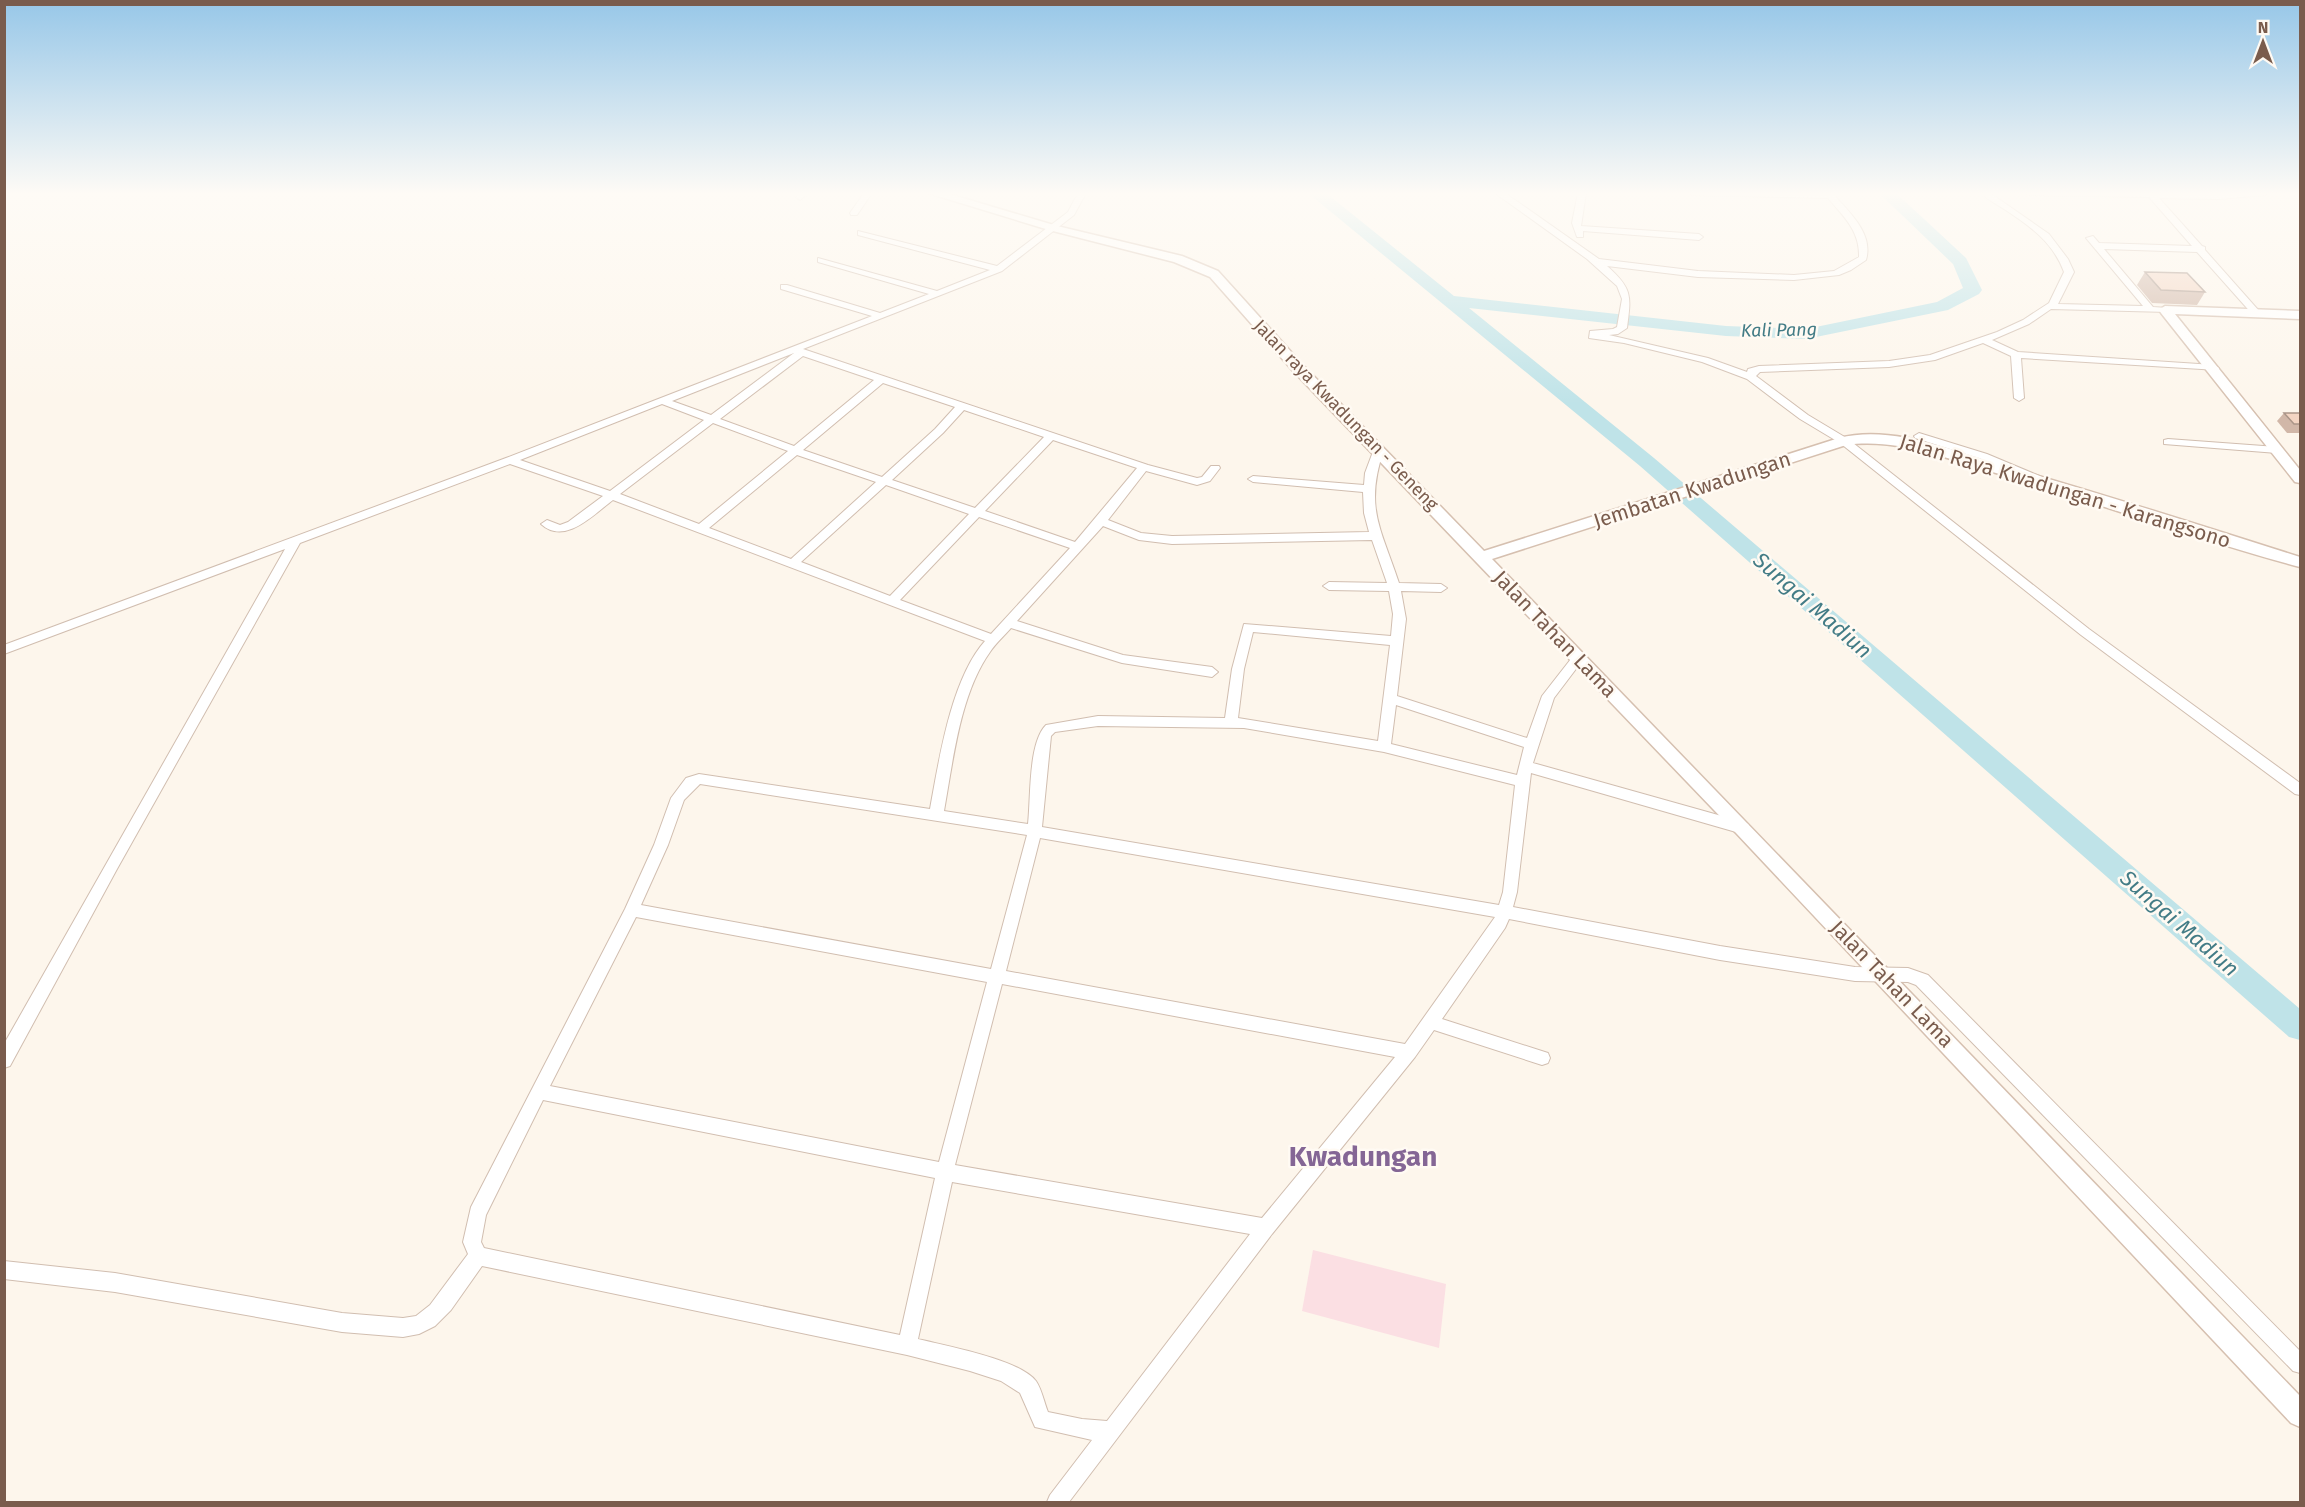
<svg xmlns="http://www.w3.org/2000/svg" width="2305" height="1507" font-family="'Fira Sans',sans-serif">
<rect width="100%" height="100%" fill="#fdf6ec"/>
<path fill="#fbdfe3" d="M1313,1250L1446,1284L1439,1348L1302,1311Z"/>
<g fill="none" stroke-linecap="round" stroke-linejoin="round">
<path fill="#bfe3e8" fill-rule="evenodd" d="M1308,193H1326L1454,296L1726,326L1806,329L1937,302L1963,288L1953,264L1879,193H1896L1966,258L1982,290L1979,294L1948,310L1806,339L1726,336L1469,308L1654,458L2300,1009V1040L2289,1037L1640,466Z"/>
<g stroke="#d1beb0" stroke-width="2">
<g id="minor">
<path d="M800,193H809L800,200L796,197Z"/>
<path d="M864,193H872L857,215H851L850,213Z"/>
<path d="M1078,193H1086L1074,215L1002,271L803,349L1148,465L1197,478L1202,477L1211,466H1219L1220,468L1210,481L1197,485L1146,471L1108,520L1141,533L1172,536L1369,532L1364,513L1363,492L1253,482L1248,479L1253,476L1364,485L1365,473L1374,449L1375,447H1383L1384,449C1364,508 1381,528 1399,583L1441,584L1447,588L1441,592L1401,591L1406,619L1397,696L1527,738L1542,696L1574,655H1582L1584,658L1582,661L1554,698L1533,763L1743,822L1748,824L1750,828L1748,832L1743,834L1531,773L1517,892L1513,907L1720,946L1855,967L1908,968L1928,975L2300,1351V1373L2293,1371L1916,985L1908,982L1855,981L1720,960L1509,919L1505,928L1442,1019L1548,1053L1550,1058L1548,1063L1542,1065L1434,1030L1415,1057L1272,1234L1069,1502H1047L1050,1495L1092,1440L1035,1427L1020,1393L1001,1381L970,1371L907,1355L482,1266L451,1310L435,1326L419,1334L403,1337L342,1332L115,1292L4,1279V1261L115,1273L342,1313L403,1318L416,1316L430,1305L468,1254L463,1242L471,1207L625,909L654,845L671,798L686,778L699,774L930,809C939,760 951,679 985,641L613,500C594,514 565,546 541,524L547,520L560,525L568,522L603,496L510,464L300,543L117,869L10,1066L4,1068V1044L285,549L4,654V645L506,458L872,316L781,289V285H787L880,313L929,294L818,262V258L937,291L990,270L858,235V231L997,266L1068,212ZM794,353L711,415L672,401ZM803,356L874,380L794,446L720,419ZM883,383L955,407L935,429L882,477L803,450ZM662,404L704,420L610,491L520,460ZM964,410L1044,437L975,508L892,480L943,433ZM713,423L788,451L699,524L620,494ZM1053,440L1137,468L1075,542L985,511ZM797,455L876,482L791,559L709,528ZM886,485L969,514L890,596L801,562ZM979,517L1070,548L991,634L900,600ZM1103,526L1139,540L1172,544L1372,540L1387,583L1329,582L1323,586L1329,590L1389,591L1393,614L1391,636L1244,624L1232,669L1225,718L1098,716L1046,725C1028,743 1031,798 1028,824L944,811C953,761 960,694 990,652C995,644 1004,636 1011,628L1122,663L1212,677L1218,672L1212,667L1123,655L1017,621ZM1253,632L1390,645L1378,741L1238,718L1244,669ZM1396,705L1524,747L1517,775L1391,744ZM1098,726L1244,728L1384,752L1515,785L1503,892L1499,905L1042,827L1051,736L1055,732ZM700,784L1027,835L991,969L641,905L668,845L684,800ZM1040,838L1495,917L1405,1044L1006,971ZM636,917L987,982L939,1162L550,1086ZM1002,984L1395,1057L1262,1218L955,1165ZM543,1100L935,1178L900,1335L484,1248L481,1242L486,1215ZM952,1182L1250,1234L1107,1421L1082,1419L1048,1412C1044,1402 1042,1390 1036,1381C1019,1359 946,1346 918,1339Z"/>
<path d="M1495,193H1505L1599,259L1698,271L1794,275L1834,271L1859,257C1860,231 1844,217 1828,198L1692,195L1688,193H1832C1848,211 1874,233 1866,260L1851,270L1839,275L1794,280L1698,277L1607,266C1633,289 1631,296 1627,328L1618,334L1609,335L1708,358L1747,372L1748,369L1759,366L1889,361L1930,355L1997,332L2023,320L2049,303L2064,272C2053,242 2030,226 2004,209C1996,204 1987,199 1981,193H1990L2049,234L2068,259L2074,272L2058,304L2143,306L2086,238L2093,236L2099,243L2192,246L2149,197L2029,195L2025,193H2269L2265,195L2219,199L2159,198L2202,246L2205,247V250L2260,312V316H2254L2197,252L2104,249L2153,307L2168,308V312L2051,309L2029,324L1992,340L2018,352L2214,365L2219,368L2218,370L2021,358L2024,398L2019,401L2014,398L2011,356L1983,343L1935,360L1889,367L1760,372L1756,376L1808,415L1848,439L2089,629L2300,783V795L2295,794L2081,635L1840,443L1800,419L1747,379L1702,362L1624,343L1589,338L1590,331L1613,329L1617,327L1622,299L1617,286L1587,259Z"/>
<path d="M1578,193H1586L1581,226L1699,234L1703,237L1699,240L1583,231V237H1577L1572,223Z"/>
<path d="M1919,433L1987,454L2054,482L2053,484H2045L1979,458L1915,438L1914,436Z"/>
<path d="M2168,439L2277,447L2282,450L2277,453L2164,444V440Z"/>
</g>
</g>
<g stroke="#d6c0b0" stroke-width="3">
<g id="secondary">
<path d="M928,193H946L1057,226L1182,256L1218,271L1303,365L1484,551L1839,438C1893,424 1956,452 2008,467C2106,495 2203,526 2300,557V567C2195,539 2093,501 1989,471C1943,457 1894,438 1846,445L1492,559L2300,1396V1427L2291,1423L1736,833L1293,371L1210,277L1174,262L1049,230Z"/>
<path d="M2165,306L2300,311V319L2175,314L2300,470V483L2295,482L2161,313L2159,310Z"/>
</g>
</g>
<use href="#minor" fill="#fff" fill-rule="evenodd"/>
<use href="#secondary" fill="#fff" fill-rule="evenodd"/>
</g>
<g fill="#d1b7a8">
<path d="M2145,272L2205,292L2197,305L2152,303L2137,285Z"/>
<path d="M2284,413H2301V433H2287L2277,421Z"/>
</g>
<g fill="#f3d5c3" stroke="#aa9588" stroke-width="1.5">
<path d="M2145,272L2187,273L2205,292L2161,290Z"/>
<path d="M2284,413H2301V424H2294Z"/>
</g>
<linearGradient id="sky" x2="0" y2="1"><stop stop-color="#97c7e8"/><stop offset="0.48" stop-color="#fefbf6"/><stop offset="1" stop-color="#fefbf6" stop-opacity="0"/></linearGradient>
<rect width="2305" height="404" fill="url(#sky)"/>
<g text-anchor="middle" stroke-width="5" stroke-linejoin="round" paint-order="stroke">
<g font-size="18" font-style="italic" fill="#437c86" stroke="#fffaf3">
<text transform="translate(1779 330) rotate(-1)" y="6">Kali Pang</text>
</g>
<g font-size="18" fill="#7a5c4d" stroke="#fffaf3">
<text transform="translate(1346 415) rotate(46)" y="6">Jalan raya Kwadungan - Geneng</text>
</g>
<g font-size="21" fill="#7a5c4d" stroke="#fffaf3">
<text transform="translate(1692 490) rotate(-18)" y="7">Jembatan Kwadungan</text>
<text transform="translate(2065 491) rotate(17)" y="7">Jalan Raya Kwadungan - Karangsono</text>
<text transform="translate(1555 634) rotate(46)" y="7">Jalan Tahan Lama</text>
<text transform="translate(1892 984) rotate(46)" y="7">Jalan Tahan Lama</text>
</g>
<g font-size="22" font-style="italic" fill="#437c86" stroke="#fffaf3">
<text transform="translate(1813 605) rotate(41)" y="8">Sungai Madiun</text>
<text transform="translate(2180 923) rotate(41)" y="8">Sungai Madiun</text>
</g>
<g font-size="28" font-weight="bold" fill="#846695" stroke="#fffaf3">
<text x="1363" y="1166">Kwadungan</text>
</g>
</g>
<rect width="2305" height="1507" fill="none" stroke="#7a5c4d" stroke-width="12"/>
<g transform="translate(2263 42)" stroke="#fffaf3" stroke-width="4.5" paint-order="stroke">
<path d="M0-4.5L10 22L0 15L-10 22Z" fill="#7a5c4d"/>
<text y="-9" font-size="16" font-weight="bold" text-anchor="middle" fill="#7a5c4d">N</text>
</g>
</svg>
